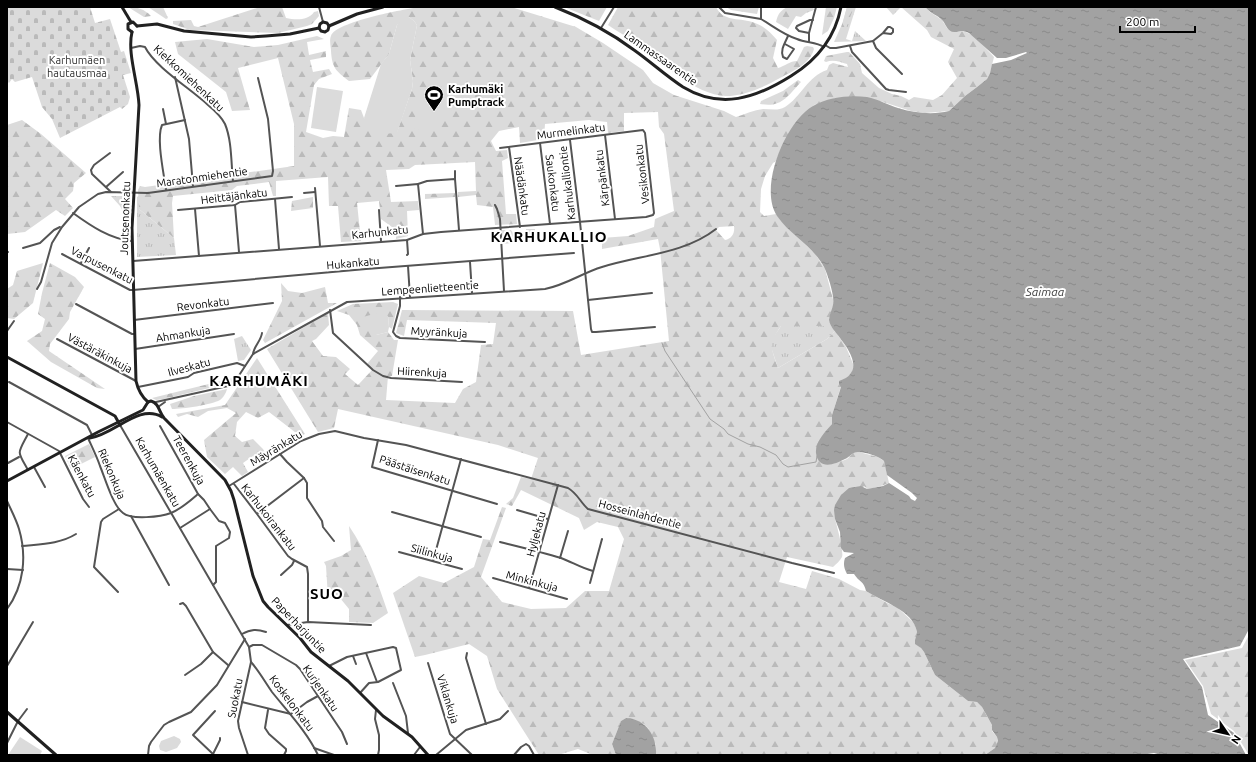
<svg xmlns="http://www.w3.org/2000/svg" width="1256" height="762" font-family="Ubuntu,sans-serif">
<defs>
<pattern id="grass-tufts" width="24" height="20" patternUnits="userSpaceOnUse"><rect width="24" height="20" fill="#dbdbdb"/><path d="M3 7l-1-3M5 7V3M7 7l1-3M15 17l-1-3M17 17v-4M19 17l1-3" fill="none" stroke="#bababa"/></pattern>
<pattern id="forest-firs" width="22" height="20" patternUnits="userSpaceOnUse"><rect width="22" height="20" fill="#dbdbdb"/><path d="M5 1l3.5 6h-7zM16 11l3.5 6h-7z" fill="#bababa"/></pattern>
<pattern id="cemetery-stones" width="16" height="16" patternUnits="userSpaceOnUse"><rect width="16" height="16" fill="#dbdbdb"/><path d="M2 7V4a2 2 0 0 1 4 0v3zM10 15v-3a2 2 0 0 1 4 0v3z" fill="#bababa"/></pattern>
<pattern id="water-ripples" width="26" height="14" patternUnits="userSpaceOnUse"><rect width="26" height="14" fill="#a2a2a2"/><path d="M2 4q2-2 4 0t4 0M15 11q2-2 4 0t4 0" fill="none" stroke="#8a8a8a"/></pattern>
</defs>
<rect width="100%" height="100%" fill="#fff"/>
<g fill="url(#grass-tufts)">
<path d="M847,7H856L846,39L852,41L855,31L866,41L834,42L843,22Z"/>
<path d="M111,196H126L127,219L120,206Z"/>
<path d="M139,196V209L174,238L176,255L137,257V197Z"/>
<path d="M781,326H831L835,331L827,339L778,368L772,350V339Z"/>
<path d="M242,336L251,350L244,360L238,361L234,339Z"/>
</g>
<g fill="url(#forest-firs)" fill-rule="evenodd">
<path d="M128,7C138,7 144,9 151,16L144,17Z"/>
<path d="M148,7H163L168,18L166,19Z"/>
<path d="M260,7H282L286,18C295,20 308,21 314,12L318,11L319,16L312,24L307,26L278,33L190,30L173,24V21L191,20L194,26L198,27Z"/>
<path d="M420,7H511L576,27L603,43L643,70L653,83L674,95L724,111L736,117C745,114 754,110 763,109C771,109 778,111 785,107C801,97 808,76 827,70L829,65L833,63L848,67L847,64C840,62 833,59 826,62L824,61L826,56L847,52H849L860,64L862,73L879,88L892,94L901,96L909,100L914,97L933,100L942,95L957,78L948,62L954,49L931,37L927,30L901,7L893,15L886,7H925L930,12L942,20L947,28L954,32L964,31L974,36L994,57L990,73L987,79L977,87L965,96L949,111L925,113L911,111L880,101L861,97L836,98L814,105L781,148L776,161L773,163L765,176L761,189L760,212L764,216L776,214L781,221L816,255L825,269L834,303L829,319L831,326H781C768,345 771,347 778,368L827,339L835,331L846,347L854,366L853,373L843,380L832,415V424L820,441L817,448L818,460L842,461L847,459L854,452H859L878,457L884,461L889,483C882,486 875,488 867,489L864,486L835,519C837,526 844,552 842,557C840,561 836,564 833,567L787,557L779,582L806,589L812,571L839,579L860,590L866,591L887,603L897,607L912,621L915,625L917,632L915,640L924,652L935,675L968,701L977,702L982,707L992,725V731L997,737L998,742L995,748L985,755H656V745L648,728L644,724L626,718L621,721L612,744L616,755H593L578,749L558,755H539L497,689L487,656L469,644L425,655L415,657L393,593L419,576L444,583L474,567L483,539L490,540L502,507L506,508L481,577L502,602L531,609L566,608L585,591H609L624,539L618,527L597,522L584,530L579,518L521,490L512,506L506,504L513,498L521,477L531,479L538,458L498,445L338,409L334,428L318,432L267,349L328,313L329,325L316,339L312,341L323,356L336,357L350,369L345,374L358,385L373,369L367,364L378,351L360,335L357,325L349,315L337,311L353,304L393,302L398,304L392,329L389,327L388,316L376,335L388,332L394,340H398L392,376H388L386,400L455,403L463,389L476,382L481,345L493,344L496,323L407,320L404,336L396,333L402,310L573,311L581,355L669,341L660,249L658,239L602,249V238L628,236L654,227L655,219L674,211L664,134L659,127L658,112L624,113V131L608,133L607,122L589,120L545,124L544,139L520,143L519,127L499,131L491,141L496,151L507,150L508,158L502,161L506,214H516L517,224L495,225L493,207L477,205L476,195L458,197V192L476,191L475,162L415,165L409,169L386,170L391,202L418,201L419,210L407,211L408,236L396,239V230L381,219L379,201L357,203L361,241L341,242L338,206H329L328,177L276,181V196H273L269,182L237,186L232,190L173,196L172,203L174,238L139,209L138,190L140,186L145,187L294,166V124L278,58L238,68L250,110L232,111L226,92L178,54L175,42L207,39L254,47L278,45L317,36L324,39L307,42L309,55L326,51V57L310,60L313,72L329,69L332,74L319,79L314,85L306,132L323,138L333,136L344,137L349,108L361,110L364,118L397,132L412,89L413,81L410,60L417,25L414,21L409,17L397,25L389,54L370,79L349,81C336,71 332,68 331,51C331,47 329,40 331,36C335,22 405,9 420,7ZM734,226C735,233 732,239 725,240L716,230L719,227Z"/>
<path d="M564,7H607L599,21Z"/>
<path d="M618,7H716C724,23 741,17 755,23C764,26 771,33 777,40L773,58L778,68C785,66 790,61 797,61L804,47L807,46L813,47L814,49C810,64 793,71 780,78C764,87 744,96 726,96C695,95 660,62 637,44C628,37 618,32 608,25Z"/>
<path d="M726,7H759L757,14L731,10Z"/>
<path d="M787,7H813L814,10L806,13L801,17L796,16L788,29L776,22C778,14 780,11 787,7Z"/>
<path d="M826,7H837L834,18L828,31L822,35Z"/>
<path d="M847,7H854L842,38L837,41L836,39L841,28Z"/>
<path d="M798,80L801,82L800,83C787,97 781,108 760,104L761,101L783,91Z"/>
<path d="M22,120L41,134L86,173L74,183L73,191L65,199L73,208L65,216L56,210L25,232L7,234V125Z"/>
<path d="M455,193V197L425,199V194Z"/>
<path d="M313,197V208L291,211L292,201Z"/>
<path d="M526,229H535V241L503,244L502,230H511L513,233L515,240L526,238Z"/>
<path d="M43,263L33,303L14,319L7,318V289L13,285L17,271Z"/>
<path d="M50,263L75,277L84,287L70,312L69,319L50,344L49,351L105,389L97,388L51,362L27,341L42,331L45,319L38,314L42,293Z"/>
<path d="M281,283L288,291L302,293L325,287L328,303H337L265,343L263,340L282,301Z"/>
<path d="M257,358L305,434L300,436L269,412L258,418L246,412L237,422L235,436L242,442L253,439L263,449L268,458L259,463L253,456L243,463L248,472L242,476L233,467L225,474L207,457L204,440L236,413L227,408L208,411L198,417L187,414L178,417L176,414L225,405Z"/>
<path d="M236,376L233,382L230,383L164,399L156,400L152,398L233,378Z"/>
<path d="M227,389C226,393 223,398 220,400C211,405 182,409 172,409L170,404L194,396Z"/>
<path d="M89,444L95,457L71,469L65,456Z"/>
<path d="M349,526C367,552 378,583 388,613L373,623L349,622V609L340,598H328L326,566L324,562L341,556L351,550Z"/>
<path d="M1249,635V755L1234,731L1211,714L1203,686L1185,660L1242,648Z"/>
</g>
<path fill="url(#cemetery-stones)" d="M7,7H90L95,23L110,19L121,52L124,51L131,73L123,75L130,97L128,104L122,109L120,107L60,138L52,119L42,107L32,77L15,82L12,79L9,83L7,81Z"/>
<g fill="#dbdbdb">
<path d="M409,17L414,21L417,25L410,60L413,81L412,89L397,133L381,134L374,133L364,118L381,64L389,54L397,25L402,18Z"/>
<path d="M443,77L460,79L462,95L447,117L423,132L412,127L422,97L429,92L435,95H441Z"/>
<path d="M317,87L343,91L336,132L311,128Z"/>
<path d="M381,312L388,316L389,327L388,332L376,335L362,327L363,317Z"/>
<path d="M174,736L180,739L181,742L177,748L166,752L160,750L159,746L161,741Z"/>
<path d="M20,737L42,751L40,755H8Z"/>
</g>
<g fill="url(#water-ripples)">
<path d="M925,7H1249V629L1240,646L1183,659L1202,687L1208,715L1234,733L1246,755H1161L1154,753L1141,755H985L995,748L998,741L997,737L992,730V725L982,707L977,702L968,701L935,675L924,652L921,648L915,644V640L917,632C913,610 883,602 866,591C864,581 859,582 854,574H847C844,568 843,564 845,558L854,553L844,552L841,548L840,532L835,519L834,510L835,505L841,495L849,488L861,486L867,489L883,486L889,483L909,496L911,499L915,501L917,498L912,493L887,475L884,461C879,456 865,452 858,452C852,452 850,457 845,459C834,465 818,470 816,453C815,442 825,432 832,424V415L841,387L839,384V381C864,373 851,352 840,338C836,332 830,327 829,320C829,315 832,310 833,305C835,297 828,275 824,267C813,246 790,235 777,216C758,187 786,121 813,106C829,97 849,95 867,97C878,99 888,105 898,108C914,113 933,115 949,111L965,96L977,87L987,79L990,73L992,64L1011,60L1027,53L1026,52L1006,58H997L969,33C961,29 961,32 954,32C948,32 946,25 943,21C938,15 931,14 925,7Z"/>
<path d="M626,718C646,719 657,736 656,755H616L612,744L621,721Z"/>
</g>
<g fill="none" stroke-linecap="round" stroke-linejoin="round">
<path stroke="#a2a2a2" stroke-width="1" d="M662,343L665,351L710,419L724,429L728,434L748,444L760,447L776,455L783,464L788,467L816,462L817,456"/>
<g stroke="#545454" stroke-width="2">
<path d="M319,7L323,22"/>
<path d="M719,7L725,13L761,19"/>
<path d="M761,7V19C773,26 784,35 797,39C806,43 816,42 824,47"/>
<path d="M601,28L614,7"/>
<path d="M809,33L799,31L796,28L797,26L810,20H813"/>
<path d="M873,41L876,48L902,74"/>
<path d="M809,42V33L816,7"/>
<path d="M785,44L794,49L787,59L783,57C780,50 785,43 788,36"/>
<path d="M825,45L830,48H836L873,41L883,33L888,27H890L893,29V32L891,34L883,33"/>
<path d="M850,46L852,52L886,89L889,90L906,92"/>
<path d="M131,48L140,46L145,47C155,67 191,89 208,105C214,110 221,116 225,124C232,141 231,163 233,181"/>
<path d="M175,77L189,139L193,186"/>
<path d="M163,109L166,124"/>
<path d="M605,135L615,219"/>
<path d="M570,140L580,222L591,329L592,332H596L655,327"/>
<path d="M540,143L550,224"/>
<path d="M509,147L520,227"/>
<path d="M110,153L94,165L91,170L92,174L111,192"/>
<path d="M455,171V179"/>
<path d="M418,184L427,181L455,179L459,230"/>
<path d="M396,186L418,184L423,234"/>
<path d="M106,187L123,172"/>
<path d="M315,188L320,246"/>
<path d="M166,190C164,174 156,139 162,125L185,120"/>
<path d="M304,193L315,192"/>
<path d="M275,199L279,249"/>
<path d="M235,205L239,252"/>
<path d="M495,205L497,209L500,219L504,291"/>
<path d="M195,209L199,256"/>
<path d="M178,210L235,205L240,202L292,197"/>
<path d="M379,210L381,241"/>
<path d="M73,213C91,226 110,239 132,241"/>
<path d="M23,248L40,243L54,230L60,227"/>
<path d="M7,252H8"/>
<path d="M62,254L130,290H133L366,269L574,253"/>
<path d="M407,255L408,254L407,240"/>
<path d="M133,261L407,240L423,234L441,232L646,217L653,215L654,213L645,133L643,130L500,148"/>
<path d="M470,262L472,293"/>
<path d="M81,263L89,248"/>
<path d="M408,266L410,297"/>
<path d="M37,289L41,282L52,243L62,227L79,207L98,194L106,192L148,193L272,176L273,171L268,119L258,78"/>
<path d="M400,297V306L393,332L396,336L400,338L485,342"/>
<path d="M588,300L652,293"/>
<path d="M76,304L132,334H135"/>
<path d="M330,310L333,333L373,370L383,376L391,378L462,382"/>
<path d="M134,320L273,303"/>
<path d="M7,331L14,321"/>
<path d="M57,339L136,381"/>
<path d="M135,349L234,334"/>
<path d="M253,354C254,346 261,341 262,333"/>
<path d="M9,382L87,425L92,435"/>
<path d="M138,387L188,377L194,373L237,363L245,366"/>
<path d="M156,402L228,386L234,383L253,354L347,302L545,289C566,285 582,273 602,267C640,255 684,254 716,229"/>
<path d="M158,407L165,402"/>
<path d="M7,422L59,451L83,499L89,507"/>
<path d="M120,425L249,647L251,662L238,721L239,728L248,755"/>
<path d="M88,438C92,447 97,457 100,466C105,478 113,506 123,513C131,520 161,517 171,513C181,509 191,500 198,494L160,426"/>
<path d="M378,440L372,467L497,504"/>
<path d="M280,454L287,462L304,478L307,483V498L322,521L323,527L334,541"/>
<path d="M8,463L19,457"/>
<path d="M34,467L45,487"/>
<path d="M28,470C17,450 17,455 28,434"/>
<path d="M234,484L257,514L288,556L292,559L307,567L308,574V622"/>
<path d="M229,486L301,441L319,434L335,431L364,438L406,445L568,488C578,494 580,502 588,509L792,563L834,573"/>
<path d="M7,501C11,510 16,519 19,529C27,556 24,586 7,609"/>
<path d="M210,509L219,521L225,523L230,532L229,538L216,546V582L213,585"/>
<path d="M517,510L548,519"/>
<path d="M392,512L481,537"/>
<path d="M258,513L304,478"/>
<path d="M131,516L169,585"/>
<path d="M180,528L210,509L204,500L198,494"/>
<path d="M500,542C520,547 541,552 561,558C572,562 581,568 593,571"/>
<path d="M22,546C41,544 60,544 76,534"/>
<path d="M399,552L462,569"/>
<path d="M560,558L568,531"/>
<path d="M433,561L461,459"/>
<path d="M7,569L23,570"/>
<path d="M281,575L292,565L294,561"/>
<path d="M493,578L567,599"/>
<path d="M590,583L602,539"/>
<path d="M529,588L558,485"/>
<path d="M118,592L94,567L101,522L103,519L119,509"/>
<path d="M180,604L183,603L186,606L213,652L228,665"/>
<path d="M287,625L308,622L371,625"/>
<path d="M242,634C251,629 257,629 266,632"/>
<path d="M249,647L253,645H262L296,665L300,669L342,732L347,744"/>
<path d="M366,653L377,682"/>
<path d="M467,653L466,658L486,724"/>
<path d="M353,656L356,664"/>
<path d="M251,662C259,671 265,682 272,692C288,712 307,732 318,755"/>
<path d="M428,663L450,734L472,755"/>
<path d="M7,666L33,622"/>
<path d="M329,666L347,657L393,647L396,648L401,670L378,682L369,683L360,693"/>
<path d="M185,675L201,664L213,652"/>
<path d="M393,683L406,716L408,733"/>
<path d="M242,702L291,714L307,702L318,696"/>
<path d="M268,710L265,728L269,734L286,749V751L284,755"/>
<path d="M376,710L375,719L379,735V750L378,755"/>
<path d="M7,743L18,721L27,709"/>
<path d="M314,748L334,755"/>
<path d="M213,754L220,740V738"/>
<path d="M148,755L149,746L151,742L164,725L169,722L191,712L217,685L245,639"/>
<path d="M214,755L193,735L215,711"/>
<path d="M414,755L420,747"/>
<path d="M436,755L466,730L500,719L508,711"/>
<path d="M514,755L521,747L526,744L529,746L534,755"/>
</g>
<g stroke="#212121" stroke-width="3">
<path d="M122,7L131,22"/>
<path d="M555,7C583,18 610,32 634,50C651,62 666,76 683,87C721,110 756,98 791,76C817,60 835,38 841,7"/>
<path d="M137,26L157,24L184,31L251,37L266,36L290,34L319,28"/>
<path d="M329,26L357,14L383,7"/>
<path d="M319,28L321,31L325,32L328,30L329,26"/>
<path d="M319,28L320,24L323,22L327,23L329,26"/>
<path d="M132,32C127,53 138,82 139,105L132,228L136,381C138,390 141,396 148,402"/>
<path d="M132,32L128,29V24L133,22L137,26"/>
<path d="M7,357L115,416L120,425"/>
<path d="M148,402L151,401C159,403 159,412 164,418L225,480L231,491L234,500L253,576L263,601L268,607L300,638L311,652L348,681L383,716L412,737L428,755"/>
<path d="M90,438C114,435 139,403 162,417"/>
<path d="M7,481L98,432L143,410L148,402"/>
<path d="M7,712L56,755"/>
</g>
</g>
<defs>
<g id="stadium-pin" transform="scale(1)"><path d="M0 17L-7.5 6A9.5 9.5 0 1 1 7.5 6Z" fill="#000" stroke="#fff"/><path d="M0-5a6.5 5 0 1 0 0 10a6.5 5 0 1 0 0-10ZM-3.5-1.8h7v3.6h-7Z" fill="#fff"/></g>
</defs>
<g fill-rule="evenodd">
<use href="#stadium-pin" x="434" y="95"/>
</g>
<g text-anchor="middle" stroke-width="4" stroke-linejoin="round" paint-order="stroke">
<g font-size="11" fill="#000" stroke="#fff">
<text transform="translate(661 58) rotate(35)" y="4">Lammassaarentie</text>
<text transform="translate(189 78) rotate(43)" y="4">Kiekkomiehenkatu</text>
<text transform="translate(571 131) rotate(-7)" y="4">Murmelinkatu</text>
<text transform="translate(642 174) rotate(-97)" y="4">Vesikonkatu</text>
<text transform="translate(202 177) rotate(-8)" y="4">Maratonmiehentie</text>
<text transform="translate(602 178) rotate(-97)" y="4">Kärpänkatu</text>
<text transform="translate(553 183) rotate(83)" y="4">Saukonkatu</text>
<text transform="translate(567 183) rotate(-97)" y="4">Karhukalliontie</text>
<text transform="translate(522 186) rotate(82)" y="4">Näädänkatu</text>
<text transform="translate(234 196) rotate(-7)" y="4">Heittäjänkatu</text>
<text transform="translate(125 218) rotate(-88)" y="4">Joutsenonkatu</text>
<text transform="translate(380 232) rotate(-6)" y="4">Karhunkatu</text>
<text transform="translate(353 263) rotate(-5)" y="4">Hukankatu</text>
<text transform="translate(102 265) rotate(27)" y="4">Varpusenkatu</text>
<text transform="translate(430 288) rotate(-4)" y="4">Lempeenlietteentie</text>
<text transform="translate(203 304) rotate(-7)" y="4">Revonkatu</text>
<text transform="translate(439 332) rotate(3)" y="4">Myyränkuja</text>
<text transform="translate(183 334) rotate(-9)" y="4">Ahmankuja</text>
<text transform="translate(100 353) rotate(28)" y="4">Västäräkinkuja</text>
<text transform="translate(189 367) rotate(-15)" y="4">Ilveskatu</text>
<text transform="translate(422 372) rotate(3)" y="4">Hiirenkuja</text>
<text transform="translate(276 448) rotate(-31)" y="4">Mäyränkatu</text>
<text transform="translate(189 460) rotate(61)" y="4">Teerenkuja</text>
<text transform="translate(415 470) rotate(18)" y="4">Päästäisenkatu</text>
<text transform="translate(158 472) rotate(60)" y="4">Karhumäenkatu</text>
<text transform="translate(112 474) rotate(67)" y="4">Riekonkuja</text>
<text transform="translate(82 476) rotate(62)" y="4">Käenkatu</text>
<text transform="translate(640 514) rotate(15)" y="4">Hosseinlahdentie</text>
<text transform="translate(269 517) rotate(52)" y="4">Karhukoirankatu</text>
<text transform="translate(536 534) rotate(-75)" y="4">Hyljekatu</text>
<text transform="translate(432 553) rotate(15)" y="4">Siilinkuja</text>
<text transform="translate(532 581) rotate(15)" y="4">Minkinkuja</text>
<text transform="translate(299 625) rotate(46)" y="4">Paperharjuntie</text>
<text transform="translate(321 688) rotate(55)" y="4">Kurjenkatu</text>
<text transform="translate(235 698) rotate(-79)" y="4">Suokatu</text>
<text transform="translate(448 699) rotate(73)" y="4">Viklankuja</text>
<text transform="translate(292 703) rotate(53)" y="4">Koskelonkatu</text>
</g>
<g font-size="11" fill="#323232" stroke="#fff">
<text x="77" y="64">Karhumäen<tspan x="77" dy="13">hautausmaa</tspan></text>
</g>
<g font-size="11" font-weight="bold" fill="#000" stroke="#fff" text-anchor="start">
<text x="448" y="93">Karhumäki<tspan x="448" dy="13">Pumptrack</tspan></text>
</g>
<g font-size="12" font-style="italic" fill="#434343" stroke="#fff">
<text x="1045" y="296">Saimaa</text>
</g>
<g font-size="15" font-weight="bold" letter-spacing="1" fill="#000" stroke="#fff">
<text x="549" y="242">KARHUKALLIO</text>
<text x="259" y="386">KARHUMÄKI</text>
<text x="327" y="599">SUO</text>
</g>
</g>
<rect width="1256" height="762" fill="none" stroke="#000000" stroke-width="16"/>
<g transform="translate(1228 734) rotate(124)" stroke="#ffffff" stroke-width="3" paint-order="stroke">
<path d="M0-3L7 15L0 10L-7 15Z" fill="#000000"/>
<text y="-6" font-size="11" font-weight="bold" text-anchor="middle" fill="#000000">N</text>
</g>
<path d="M1120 26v6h75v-6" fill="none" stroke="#000000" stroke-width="2"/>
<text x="1126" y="26" font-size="12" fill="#000000" stroke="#ffffff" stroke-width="3" paint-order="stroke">200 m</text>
</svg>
